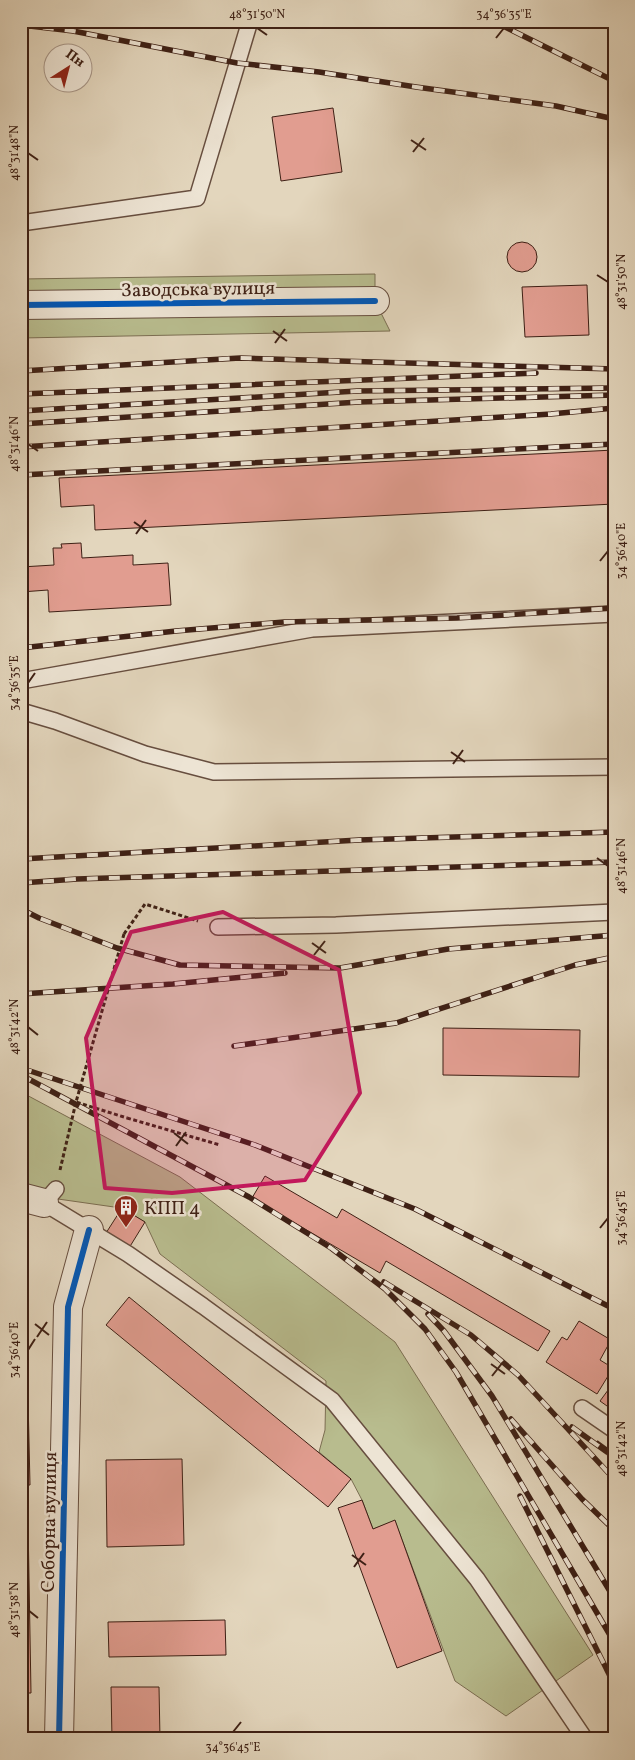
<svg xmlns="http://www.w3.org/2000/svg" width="635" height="1760" font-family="Vollkorn,serif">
<rect width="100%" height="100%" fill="#e3d6bd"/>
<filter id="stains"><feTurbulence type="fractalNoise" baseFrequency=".004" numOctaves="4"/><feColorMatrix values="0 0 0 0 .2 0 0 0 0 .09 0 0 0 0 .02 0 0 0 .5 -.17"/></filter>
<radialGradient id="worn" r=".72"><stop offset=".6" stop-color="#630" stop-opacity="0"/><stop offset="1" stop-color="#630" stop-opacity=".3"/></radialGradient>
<g fill="#b8bc8e" stroke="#7b6e52">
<path d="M375,274V301L390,331L21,338V279Z"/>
<path d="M21,1092L180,1177L395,1342L593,1655L506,1716L455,1681L395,1521L373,1529L362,1500L351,1479L319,1452L325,1430L326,1381L160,1254L145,1222L121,1208L58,1199L21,1188Z"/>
</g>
<g fill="#e19d90" stroke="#3e2015">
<path d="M145,21H248V26Z"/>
<path d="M280,21H293L292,26H280Z"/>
<path d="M333,108L342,172L281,181L272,117Z"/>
<circle cx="522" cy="257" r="15"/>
<path d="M587,285L589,335L525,337L522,287Z"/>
<path d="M614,450V504L95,530L94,505L61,507L59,478Z"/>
<path d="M81,543L82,558L133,555V565L168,563L171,605L49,612L48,590L21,592V567L54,565L53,548H62L61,544Z"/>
<path d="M443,1028L580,1030L579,1077L443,1075Z"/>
<path d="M265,1176L337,1218L342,1209L550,1331L538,1351L386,1261L380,1273L252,1198Z"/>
<path d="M122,1208L145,1222L129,1248L106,1233Z"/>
<path d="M129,1297L351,1479L328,1507L106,1325Z"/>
<path d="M21,1313H26L30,1485H21Z"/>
<path d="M579,1321L611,1340L600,1360L613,1368L597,1394L546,1362L562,1337L567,1340Z"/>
<path d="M614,1382V1411L600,1401Z"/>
<path d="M182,1459L184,1545L107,1547L106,1460Z"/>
<path d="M362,1500L373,1529L395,1520L442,1651L397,1668L338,1508Z"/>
<path d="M21,1521H28L31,1693H21Z"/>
<path d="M225,1620L226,1655L109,1657L108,1622Z"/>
<path d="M111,1687H159L160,1739H112Z"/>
<path d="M471,1733V1739H438L437,1734Z"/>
</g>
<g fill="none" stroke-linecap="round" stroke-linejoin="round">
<g stroke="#674e3f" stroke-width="18">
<g id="lane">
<path d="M21,223L197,198L250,21"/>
<path d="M21,681L312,629L614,614"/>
<path d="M21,711L55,721L145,754L214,772L614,767"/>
<path d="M218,927L336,925L614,912"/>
<path d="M56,1189L44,1203L128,1254L203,1306L332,1400L477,1579L585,1739"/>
<path d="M582,1408L614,1430"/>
</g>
</g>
<g stroke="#674e3f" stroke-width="30">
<g id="street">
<path d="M21,305L375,301"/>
<path d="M21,1197L44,1203"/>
<path d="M59,1739L68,1307L89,1230"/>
</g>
</g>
<g stroke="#3e2015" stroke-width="3" stroke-dasharray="4 2.5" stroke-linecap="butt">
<path d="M124,934L145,904L198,921"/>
<path d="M127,1118L220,1145"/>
<path d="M60,1170L76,1102"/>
</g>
<use href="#lane" stroke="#ede4d4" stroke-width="15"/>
<use href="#street" stroke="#ede4d4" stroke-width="28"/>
<g stroke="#3e2015" stroke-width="5.5">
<g id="rail">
<path d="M493,21L614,81"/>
<path d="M21,25L73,31L237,63L319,72L416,87L556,106L614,119"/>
<path d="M21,371L240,358L614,369"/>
<path d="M21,394L536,373"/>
<path d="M21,411L357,391L611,388"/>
<path d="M21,424L359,402L614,395"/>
<path d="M21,447L551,414L614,408"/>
<path d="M21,475L614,444"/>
<path d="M21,648L176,631L284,622L457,618L614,608"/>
<path d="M21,859L359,840L614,832"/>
<path d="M21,883L77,879L614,862"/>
<path d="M21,909L39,918L117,948L180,965L340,968L448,949L614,935"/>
<path d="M21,994L173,984L285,973"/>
<path d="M234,1046L396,1023L575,965L614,957"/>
<path d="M21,1068L255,1145L415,1209L614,1309"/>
<path d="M21,1075L249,1197L331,1248L385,1289L425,1329L456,1372L614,1642"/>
<path d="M384,1282L471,1335L518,1375L614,1479"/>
<path d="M428,1314L444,1331L492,1396L614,1598"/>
<path d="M511,1419L582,1499L614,1530"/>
<path d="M572,1427L614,1457"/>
<path d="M520,1496L614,1684"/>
</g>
</g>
<use href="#rail" stroke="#ede4d4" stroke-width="4" stroke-dasharray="11" stroke-linecap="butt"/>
<path stroke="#3e2015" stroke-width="3" stroke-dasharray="4 2.5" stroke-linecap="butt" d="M124,934L76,1102L127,1118"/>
<g stroke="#ede4d4" stroke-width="9">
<g id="cycleway">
<path d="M21,305L375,301"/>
<path d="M59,1739L68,1307L89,1230"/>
</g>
</g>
<use href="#cycleway" stroke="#0057b8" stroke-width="6"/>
</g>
<path fill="#c2185b" fill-opacity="0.2" stroke="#c2185b" stroke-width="4" stroke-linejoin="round" d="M223,912L339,970L360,1093L305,1180L172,1193L105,1188L86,1038L131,932Z"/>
<path fill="none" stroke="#3e2015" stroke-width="2" d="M257,28L267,35M496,38L504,28M411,140L426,150M413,152L424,138M28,153L38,160M597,275L608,282M273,331L287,341M275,343L285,329M28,444L38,451M134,522L148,532M136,534L146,520M600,561L608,551M28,683L35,673M451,752L465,762M453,764L463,750M597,858L608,866M312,943L326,953M314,955L325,941M28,1027L38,1035M174,1133L188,1144M176,1146L186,1132M600,1228L608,1218M35,1324L49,1335M37,1337L47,1322M28,1350L35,1339M491,1364L505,1374M492,1376L503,1362M597,1441L608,1449M352,1555L366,1565M354,1567L364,1553M28,1610L38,1618M233,1732L241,1722"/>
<defs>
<g id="building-pin" transform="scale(1.25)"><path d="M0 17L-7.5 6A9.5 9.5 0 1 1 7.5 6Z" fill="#8f2418" stroke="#ede4d4"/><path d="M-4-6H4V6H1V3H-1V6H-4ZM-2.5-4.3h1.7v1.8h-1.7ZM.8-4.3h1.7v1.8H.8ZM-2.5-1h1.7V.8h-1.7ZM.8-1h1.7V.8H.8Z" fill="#fff"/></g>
</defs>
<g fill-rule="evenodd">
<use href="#building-pin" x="126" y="1207"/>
</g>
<g text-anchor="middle" stroke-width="5" stroke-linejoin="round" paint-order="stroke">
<g font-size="19" fill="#3e2015" stroke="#ede4d4">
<text transform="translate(198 288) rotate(-1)" y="7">Заводська вулиця</text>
<text transform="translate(48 1522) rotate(-89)" y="7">Соборна вулиця</text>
</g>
<g font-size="19" fill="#3e2015" stroke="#ede4d4" text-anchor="start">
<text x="144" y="1214">КПП 4</text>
</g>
</g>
<rect width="635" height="1760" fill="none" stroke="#e3d6bd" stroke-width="55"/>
<g transform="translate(68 68) rotate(36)"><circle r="24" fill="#ede4d4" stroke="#a79688"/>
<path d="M0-4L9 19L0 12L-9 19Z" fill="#8f2418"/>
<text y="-8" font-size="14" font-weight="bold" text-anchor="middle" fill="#3e2015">Пн</text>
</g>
<rect x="28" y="28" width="580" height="1704" fill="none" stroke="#3e2015" stroke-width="2"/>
<g font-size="12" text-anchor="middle" fill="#3e2015">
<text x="257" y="18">48°31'50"N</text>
<text x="504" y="18">34°36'35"E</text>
<text transform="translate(14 153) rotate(-90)" y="4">48°31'48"N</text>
<text transform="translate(621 282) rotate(-90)" y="4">48°31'50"N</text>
<text transform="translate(14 444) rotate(-90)" y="4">48°31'46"N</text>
<text transform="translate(621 551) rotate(-90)" y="4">34°36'40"E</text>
<text transform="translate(14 683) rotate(-90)" y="4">34°36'35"E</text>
<text transform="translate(621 866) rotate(-90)" y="4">48°31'46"N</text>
<text transform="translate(14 1027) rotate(-90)" y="4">48°31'42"N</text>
<text transform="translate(621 1218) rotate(-90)" y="4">34°36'45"E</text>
<text transform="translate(14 1350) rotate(-90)" y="4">34°36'40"E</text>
<text transform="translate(621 1449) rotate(-90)" y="4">48°31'42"N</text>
<text transform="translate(14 1610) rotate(-90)" y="4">48°31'38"N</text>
<text x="233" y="1751">34°36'45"E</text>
</g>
<rect width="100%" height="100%" filter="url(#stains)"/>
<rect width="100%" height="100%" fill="url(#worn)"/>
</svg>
